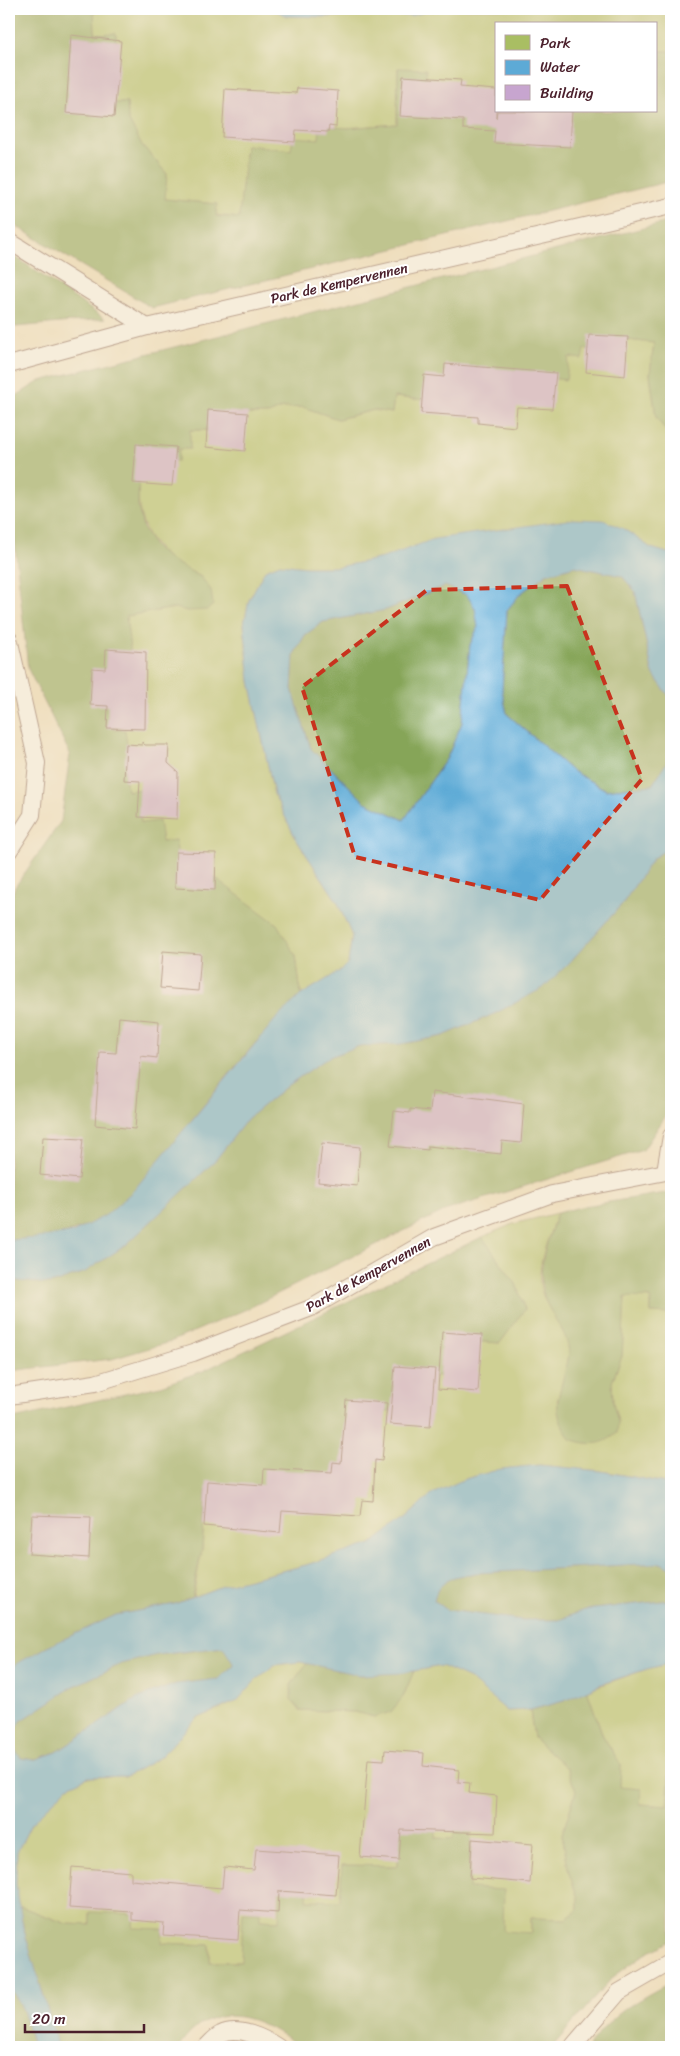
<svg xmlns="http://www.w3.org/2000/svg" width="680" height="2056" font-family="Sriracha,sans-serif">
<rect width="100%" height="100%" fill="#fff"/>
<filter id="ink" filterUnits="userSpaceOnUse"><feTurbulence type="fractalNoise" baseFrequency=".02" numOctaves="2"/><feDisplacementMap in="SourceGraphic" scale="10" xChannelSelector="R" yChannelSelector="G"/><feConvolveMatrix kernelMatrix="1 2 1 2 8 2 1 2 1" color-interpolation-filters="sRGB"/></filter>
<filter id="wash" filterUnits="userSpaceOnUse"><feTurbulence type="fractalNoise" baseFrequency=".0096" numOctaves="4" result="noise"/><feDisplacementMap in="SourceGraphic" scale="20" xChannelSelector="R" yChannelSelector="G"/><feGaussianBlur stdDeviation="1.12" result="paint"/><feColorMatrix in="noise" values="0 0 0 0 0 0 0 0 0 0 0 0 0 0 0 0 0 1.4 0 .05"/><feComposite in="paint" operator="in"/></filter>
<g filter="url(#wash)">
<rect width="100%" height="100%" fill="#efdebd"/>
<g fill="#a9be63" stroke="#7a6e47">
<path d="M94,9H273L287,16L326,17L434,11L435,9H671V51H656V24H496V111H548L547,129L495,111L470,96L398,68L397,124L347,128L321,126L319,139L292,150L246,145L239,218L216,215V204L164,199L167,174L142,145L127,119V103H105L116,34H95Z"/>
<path d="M627,340L654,343L650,374L656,417L671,438V554L651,548L624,529L383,558L338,567H306L280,564L265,570L249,600L244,624L250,681L274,794L296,839L337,901L352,936L348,963L340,971L301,995L296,956L231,891L192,861L178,863L175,840L162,842L141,823L139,806L150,788L127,791L124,769L128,752L114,731L110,696L93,698L91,678L111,675L126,616L175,608L188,611L201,577C190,571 177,566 168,558C132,528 137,492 139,451L179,449L190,430H212L242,414H268L283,408L303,407L338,419L374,410L392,413L394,397L425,400L517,379L549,378L569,357L584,349L605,351Z"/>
<path d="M557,1213C550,1235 538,1259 540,1283C542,1303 557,1317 565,1334C575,1354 562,1382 557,1402L618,1422L613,1403L612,1382L622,1356L625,1296L651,1298V1313L671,1314V1484L601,1471L539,1465L432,1494L405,1519L371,1544L306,1565L222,1586L193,1597L202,1549L206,1491L238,1493L357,1437L442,1339L500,1343L525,1309L516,1284L482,1237L513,1224Z"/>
<path d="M300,1662L307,1663L291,1685L300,1710L355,1712L374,1717L403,1697L414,1671L441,1666L470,1679L507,1711L530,1710L534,1738L567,1768L576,1791L562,1835L569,1873L578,1898V1910L566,1919L531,1918V1933L503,1932L469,1889L453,1839L435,1838L437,1787L399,1841L398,1866L342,1865L341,1901L307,1900L280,1921L260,1920L241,1962H210V1945L162,1943L133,1928L134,1914L90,1913V1925L67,1924L19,1906L16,1884L17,1852L31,1824L68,1786L88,1777L127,1776L160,1757L196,1719L237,1701L256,1680L274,1665Z"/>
<path d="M671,1663V1755L667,1806L640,1804L619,1787L621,1765L603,1736L587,1690L647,1669Z"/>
</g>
<g fill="#86a559" stroke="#686242">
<path d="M9,9H94L95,34L116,33V65L105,103H127L128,119L142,145L167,174L165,199L217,204L216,216L239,218L246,145L291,150L293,137L319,139L320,126L347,128L397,124L398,68L426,69V88L495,111H656V51H671V181L152,308L9,222Z"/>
<path d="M671,221V438L656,417L650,374L654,343L628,340L604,351L584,349L582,359L569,357L566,380L549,378L443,390L425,400L394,397L392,413L374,410L338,419L303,407L283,408L268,414H243L213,430H190V449H179L178,461L166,460L139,451L138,507L143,528L154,546L169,559L201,577L211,590L213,605L207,610L188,611L175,608L126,616L131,656L111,675L91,678L93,698L110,696L114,730H125L128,752L142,767L124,770L127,791L150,788L139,806L141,823L159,821L162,842L176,840L178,863L192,861L277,924L296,956L301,995C252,1042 212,1096 169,1148C150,1171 131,1197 107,1215C86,1230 34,1244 9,1240V903L15,887L61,821L70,754L28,669L9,488V405L16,396L40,381Z"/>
<path d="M9,254L20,260L105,319L16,327L9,325Z"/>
<path d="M575,566L622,576L635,591L653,674L671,699V756L652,785L607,790L572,771L507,714L502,690L507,610L520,594L546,574Z"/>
<path d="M444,586L467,595L475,608L478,627L470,645L462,723L447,758L404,820L365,802L311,749L292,689L294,654L305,635L323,622L386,610Z"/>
<path d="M671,847V1108L643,1150L444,1211L249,1308L170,1342L112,1359L9,1371V1278L18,1281L50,1284L85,1272L126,1245L214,1162L248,1118L288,1085L329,1057L359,1046L401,1044L443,1036L496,1013L542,988L569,963L623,903L653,858Z"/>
<path d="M671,1192V1314L651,1313V1298L625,1297L622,1356L612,1382L613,1403L618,1422L617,1433C601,1447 589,1445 570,1439C552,1410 557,1403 565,1371C567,1365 569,1358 569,1352C566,1331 558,1326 549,1308C532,1276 547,1244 557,1213L584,1206Z"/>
<path d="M482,1237L516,1284L525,1309L500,1343L442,1339L440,1376L395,1373L392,1411L347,1409L346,1476L263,1505L237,1493L206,1491L202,1549L192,1597L175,1604L116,1615L51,1645L16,1664L9,1672V1420L160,1386L203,1371Z"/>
<path d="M661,1563L671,1569V1600L585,1610L559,1620H522L447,1610L434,1600C441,1575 453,1577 476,1573Z"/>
<path d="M224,1647L234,1665L218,1679L176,1684L136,1699L57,1752L33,1760L21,1758L12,1746L10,1736L21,1721L72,1687L121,1664L157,1655Z"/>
<path d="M307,1663L360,1675L414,1671L403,1697L391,1712L374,1717L355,1712L300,1710L291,1700V1685Z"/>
<path d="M587,1690L603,1736L621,1765L620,1787L641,1789L640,1804L667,1806L671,1755V1941L642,1956L612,1978L552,2047H300C260,2017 213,1996 179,2047H57C47,1999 28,1954 19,1906L67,1924L90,1925V1912L134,1914L133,1928L163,1929L162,1943L210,1945V1962H241L243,1912H260V1920L279,1921L281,1881L308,1882L307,1900L340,1901L342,1865L398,1866L399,1841L380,1840L437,1786L436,1838L453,1839L454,1831H471L469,1888L504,1890L503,1931L531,1933V1918L566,1919L578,1910V1898L569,1873L562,1835L576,1791L567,1768L534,1738L530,1710L564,1701Z"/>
<path d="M671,1982V2047H588C614,2012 634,2002 671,1982Z"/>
<path d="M9,1985L23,2010L33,2047H9Z"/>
</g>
<g fill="#5daad6" stroke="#546480" fill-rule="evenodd">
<path d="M273,9H435L411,16L366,15L326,17L286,16Z"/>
<path d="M574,519L603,520L624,529L651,548L671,554V699L653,674L635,591L622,576L575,566L546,574L520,594L507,610L502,690L507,714L572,771L606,790L652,785L671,756V847L653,858L623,903L569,963L543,988L496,1013L443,1036L401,1044L359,1046L329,1057L288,1085L248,1118L214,1162L126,1245L85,1272L50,1284L18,1281L9,1278V1240L37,1238L74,1232L106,1215L133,1191L275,1020L301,995L340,971L348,963L352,936L337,901L296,839L274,794L250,681L244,624L249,600L265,570L280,564L306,567H338L383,558L434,539ZM445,586L467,595L475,608L478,627L470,645L462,723L447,758L404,820L365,802L311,749L292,689L294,654L305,635L323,622L386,610Z"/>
<path d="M539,1465L601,1471L671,1484V1569L661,1563L476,1573C454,1577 440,1576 434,1600L447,1610L522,1620H559L585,1610L671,1600V1663L647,1669L599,1685L564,1701L530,1710L507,1711L470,1679L441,1666L403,1673L360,1675L300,1662L274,1665L256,1680L237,1701L196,1719L160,1757L127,1776L88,1777L68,1786L31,1824L17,1852L16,1884L23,1927L53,2028L57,2047H33L23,2010L9,1985V1672L16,1664L51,1645L116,1615L175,1604L222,1586L306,1565L371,1544L405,1519L432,1494L465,1479L501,1469ZM223,1647L234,1665L218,1679L176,1684L136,1699L57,1752L33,1760L21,1758L12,1746L10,1736L21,1721L72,1687L121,1664L157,1655Z"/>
</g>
<g id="blocks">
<g fill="#c7a5cf">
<path d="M71,35L121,41L114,117L66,113Z"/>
<path d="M403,76L461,80L460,87L496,90V118L497,111H572L570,147L494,143L495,131L463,129V120L400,116Z"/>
<path d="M297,88L338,91L336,127L329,126L328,132L296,130L295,142L222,137L225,89L296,93Z"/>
<path d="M589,335L628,337L625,376L586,372Z"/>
<path d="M445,364L556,373L552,409L517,407L515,427L478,423V417L421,413L424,375L444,377Z"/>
<path d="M208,410L248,413L245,451L206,447Z"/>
<path d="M136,444L176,447L172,486L133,483Z"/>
<path d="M106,649L146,652L145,729L107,728L108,706L90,705L92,668L105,669Z"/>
<path d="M142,742L145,745H169L168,763L178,772L177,819L138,817L140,781L124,780L126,744L142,745Z"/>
<path d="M176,852L216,853L215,890L175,888Z"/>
<path d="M163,951L201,954L198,991L160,988Z"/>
<path d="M119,1017L159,1021L157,1058L141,1056L135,1129L95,1125L100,1052L116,1053Z"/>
<path d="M432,1092L524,1104L521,1143L502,1141L501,1154L428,1146V1150L390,1146L394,1111L410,1113V1109L430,1111Z"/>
<path d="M43,1137L83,1139L79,1179L40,1175Z"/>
<path d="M322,1143L360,1147L357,1186L318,1182Z"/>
<path d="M442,1332L482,1335L478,1392L438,1389Z"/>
<path d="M395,1366L435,1369L430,1427L390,1424Z"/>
<path d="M346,1400L387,1403L382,1461L375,1460L373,1501L362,1500L360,1516L282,1511L280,1533L204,1526L207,1481L263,1485L264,1469L332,1473L333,1462L341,1463Z"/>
<path d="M32,1515L91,1517L89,1558L29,1554Z"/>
<path d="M385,1750L424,1753L423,1766L459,1770L458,1782L470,1783L469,1793L497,1796L495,1833L401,1830L399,1860L360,1857L368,1759L384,1760Z"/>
<path d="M472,1839L533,1844L530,1883L470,1878Z"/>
<path d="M256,1849L339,1855L336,1895L279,1891L278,1913L240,1910L238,1940L163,1935L164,1923L132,1920V1912L69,1908L72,1867L131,1872V1880L222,1888L224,1867L254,1870Z"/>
</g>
</g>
</g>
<g filter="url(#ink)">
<use href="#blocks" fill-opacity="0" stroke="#84625e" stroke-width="1"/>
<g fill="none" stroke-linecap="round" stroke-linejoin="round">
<g stroke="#84625e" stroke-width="18">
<g id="lane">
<path d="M9,241L147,327"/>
<path d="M9,365L147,327L671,206"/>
<path d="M9,638L37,763L32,815L9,851"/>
<path d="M665,1171L671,1136"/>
<path d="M9,1396L95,1383L193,1353L311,1308L434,1237L552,1194L671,1171"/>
<path d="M206,2047C210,2043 216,2036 221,2034C238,2025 264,2038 278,2047"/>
<path d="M572,2047L619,1992L671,1962"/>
</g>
</g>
<use href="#lane" stroke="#fff" stroke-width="16"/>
</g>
</g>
<path d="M0 0H680V2056H0ZM567,586L642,779L540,900L355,857L302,687L427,590Z" fill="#efdebd" fill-opacity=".55" fill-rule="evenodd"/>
<path fill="none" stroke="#c8321e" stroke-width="4" stroke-dasharray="10 6" stroke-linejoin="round" d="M567,586L642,779L540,900L355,857L302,687L427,590Z"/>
<g text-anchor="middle" stroke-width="4" stroke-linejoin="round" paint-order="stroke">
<g font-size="14" fill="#4a1f2b" stroke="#fff">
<text transform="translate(339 283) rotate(-13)" y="5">Park de Kempervennen</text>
<text transform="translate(368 1274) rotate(-29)" y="5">Park de Kempervennen</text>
</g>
</g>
<rect width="680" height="2056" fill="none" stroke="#fff" stroke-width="30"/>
<rect x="495" y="22" width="162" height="90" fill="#ffffff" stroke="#b7a5aa"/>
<rect x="505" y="35" width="25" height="15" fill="#a9be63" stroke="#b7a5aa"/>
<text x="540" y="48" font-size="15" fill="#4a1f2b">Park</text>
<rect x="505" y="60" width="25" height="15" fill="#5daad6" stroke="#b7a5aa"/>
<text x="540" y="72" font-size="15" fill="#4a1f2b">Water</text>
<rect x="505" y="85" width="25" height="15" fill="#c7a5cf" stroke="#b7a5aa"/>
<text x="540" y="98" font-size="15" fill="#4a1f2b">Building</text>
<path d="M25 2024v8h119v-8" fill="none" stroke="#4a1f2b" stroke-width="2.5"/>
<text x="32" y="2024" font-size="15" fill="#4a1f2b" stroke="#ffffff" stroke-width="4" paint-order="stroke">20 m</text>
</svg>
